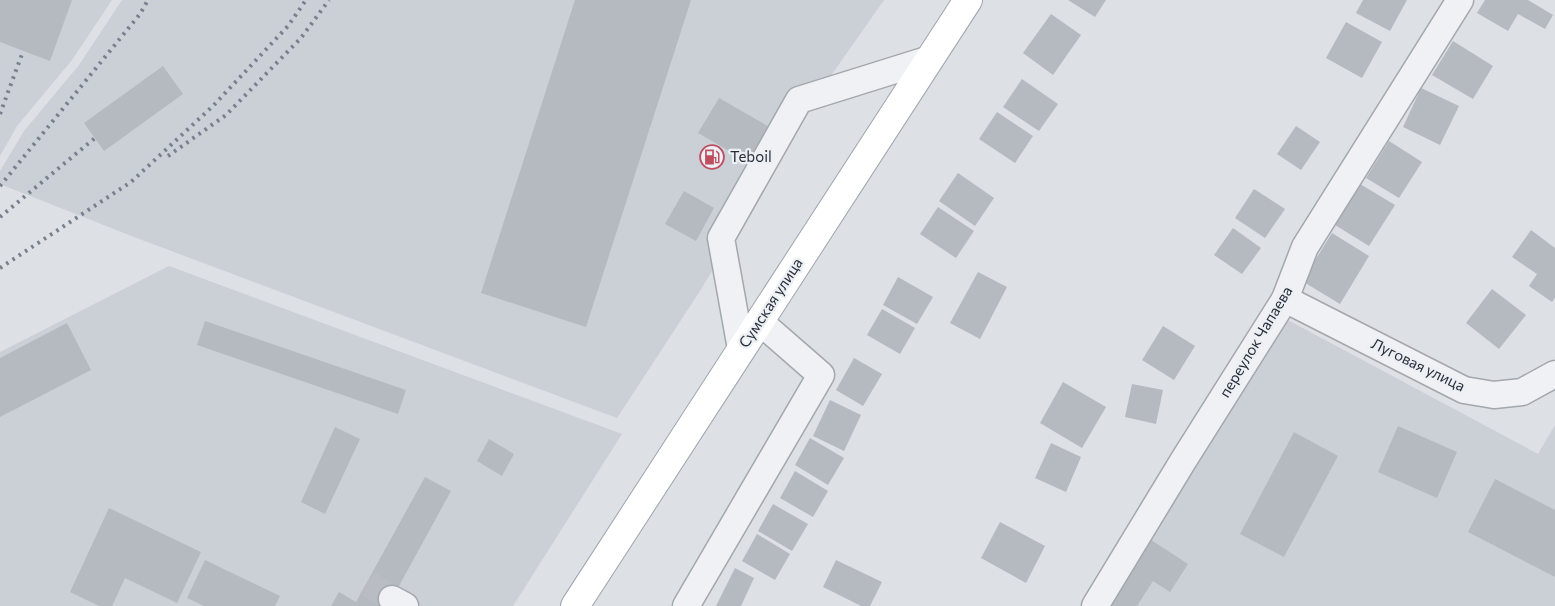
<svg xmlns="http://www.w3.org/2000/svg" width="1555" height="606" font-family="Commissioner,sans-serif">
<rect width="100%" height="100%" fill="#dde0e5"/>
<g fill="#cbcfd6">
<path d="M0,0H112L72,60L17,126L0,156Z"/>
<path d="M122,0H884L823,87L700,291L617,418L134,237L0,184V171L24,131L79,65Z"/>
<path d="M169,266L622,434L513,606H0V352Z"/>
<path d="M1284,318L1538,454L1555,425V606H1086Z"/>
</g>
<g fill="#b5bac1">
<path d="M0,0H72L50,61L0,42Z"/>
<path d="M575,0H691L586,327L481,293Z"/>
<path d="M1068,0H1106L1095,17Z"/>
<path d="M1363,0H1407L1390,31L1356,13Z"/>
<path d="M1485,0H1528L1553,15L1545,29L1518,14L1508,31L1477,13Z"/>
<path d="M1051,14L1081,35L1053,75L1023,53Z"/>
<path d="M1346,22L1382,42L1362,78L1326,58Z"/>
<path d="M1453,41L1493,66L1473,99L1432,75Z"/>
<path d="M163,66L183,94L104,151L84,123Z"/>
<path d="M1022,79L1058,104L1039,131L1003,107Z"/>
<path d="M1421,88L1459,106L1440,145L1403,127Z"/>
<path d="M719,98L773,129L752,164L698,133Z"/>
<path d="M997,112L1033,136L1015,163L979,139Z"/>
<path d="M1296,126L1320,142L1301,170L1277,154Z"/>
<path d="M1389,141L1422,162L1399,198L1366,178Z"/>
<path d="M958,173L994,198L975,226L939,201Z"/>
<path d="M1360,184L1395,205L1369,246L1335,225Z"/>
<path d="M1254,189L1285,209L1265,238L1235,218Z"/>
<path d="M684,191L714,208L696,241L665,224Z"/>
<path d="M938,207L974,231L956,258L920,234Z"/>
<path d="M1233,228L1261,248L1242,274L1214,255Z"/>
<path d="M1531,230L1555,248V298L1552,302L1529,286L1537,274L1512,257Z"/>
<path d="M1332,233L1369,256L1340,304L1302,281Z"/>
<path d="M978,272L1007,287L980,339L950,323Z"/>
<path d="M898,277L933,297L917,324L883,305Z"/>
<path d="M1492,289L1526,315L1499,349L1466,323Z"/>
<path d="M882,309L915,328L900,354L867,335Z"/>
<path d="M205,321L406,390L398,414L197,345Z"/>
<path d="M67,323L91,370L0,417V358Z"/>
<path d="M1163,326L1195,346L1174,380L1142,360Z"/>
<path d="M854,358L882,374L863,406L836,390Z"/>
<path d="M1063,382L1106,407L1082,448L1040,423Z"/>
<path d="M1132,384L1163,390L1156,424L1125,417Z"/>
<path d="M830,400L861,415L844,451L813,436Z"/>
<path d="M1398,426L1457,452L1437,498L1378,472Z"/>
<path d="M335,427L360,439L325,514L301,502Z"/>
<path d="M1294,432L1338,456L1284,557L1240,534Z"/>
<path d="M810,438L844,458L828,485L795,465Z"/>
<path d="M489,439L514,454L502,476L477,461Z"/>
<path d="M1051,443L1081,457L1066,492L1035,478Z"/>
<path d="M795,471L828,491L813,517L780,498Z"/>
<path d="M425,477L451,491L388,606H331L339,592L356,602Z"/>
<path d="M1495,479L1555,510V577L1468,532Z"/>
<path d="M773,504L808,524L792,551L758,531Z"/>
<path d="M109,508L201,552L177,603L125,578L112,606H99L70,592Z"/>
<path d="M1000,522L1045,546L1026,583L981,558Z"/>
<path d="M757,534L790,554L775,580L742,561Z"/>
<path d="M1145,536L1188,564L1170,592L1153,581L1137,606H1100Z"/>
<path d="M205,560L280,596L275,606H204L187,598Z"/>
<path d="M836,560L882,582L870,606H861L823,587Z"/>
<path d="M735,568L754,578L741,606H716Z"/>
</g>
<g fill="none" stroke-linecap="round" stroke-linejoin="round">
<path stroke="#b9bdc3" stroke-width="26" stroke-dasharray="26 13" stroke-linecap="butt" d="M367,583L392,599"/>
<g stroke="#a3a7ae" stroke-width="29">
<g id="minor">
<path d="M1285,299L1464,390L1494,395L1522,392L1555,374"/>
<path d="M741,349L721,238L799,100L930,59"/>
<path d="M392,599L405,606"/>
<path d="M686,606L821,375L759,321"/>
<path d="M1095,606L1183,461L1285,299L1305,247L1460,0"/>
</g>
</g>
<g stroke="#9ea5af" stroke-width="30">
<path id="major" d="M575,606L968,0"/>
</g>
<use href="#minor" stroke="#eff1f4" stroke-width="26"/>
<use href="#major" stroke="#fff" stroke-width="28"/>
<g stroke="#78808d" stroke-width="4" stroke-dasharray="2.5 5" stroke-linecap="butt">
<path d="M0,114L22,54"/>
<path d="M168,156L226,115L301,38L329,0"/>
<path d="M0,186L140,14L148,0"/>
<path d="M0,217L95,138"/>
<path d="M0,268L131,182L213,106L288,26L306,0"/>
</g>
</g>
<defs>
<g id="fuel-ring" transform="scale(1.25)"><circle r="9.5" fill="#eceff3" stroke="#be4e60" stroke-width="1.5"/><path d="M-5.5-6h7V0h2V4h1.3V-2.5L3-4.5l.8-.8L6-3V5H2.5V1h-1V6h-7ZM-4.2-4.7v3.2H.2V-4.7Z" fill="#be4e60"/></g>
</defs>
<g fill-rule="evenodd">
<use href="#fuel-ring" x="712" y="157"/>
</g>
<g text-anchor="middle" stroke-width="4.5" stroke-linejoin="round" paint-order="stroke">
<g font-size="15" fill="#282f3a" stroke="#eceff3" text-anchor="start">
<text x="730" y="162">Teboil</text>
</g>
<g font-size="15" fill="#282f3a" stroke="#eceff3">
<text transform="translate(771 303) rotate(-57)" y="5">Сумская улица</text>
<text transform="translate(1256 342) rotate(-59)" y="5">переулок Чапаева</text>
<text transform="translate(1418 365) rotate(26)" y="5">Луговая улица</text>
</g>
</g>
</svg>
